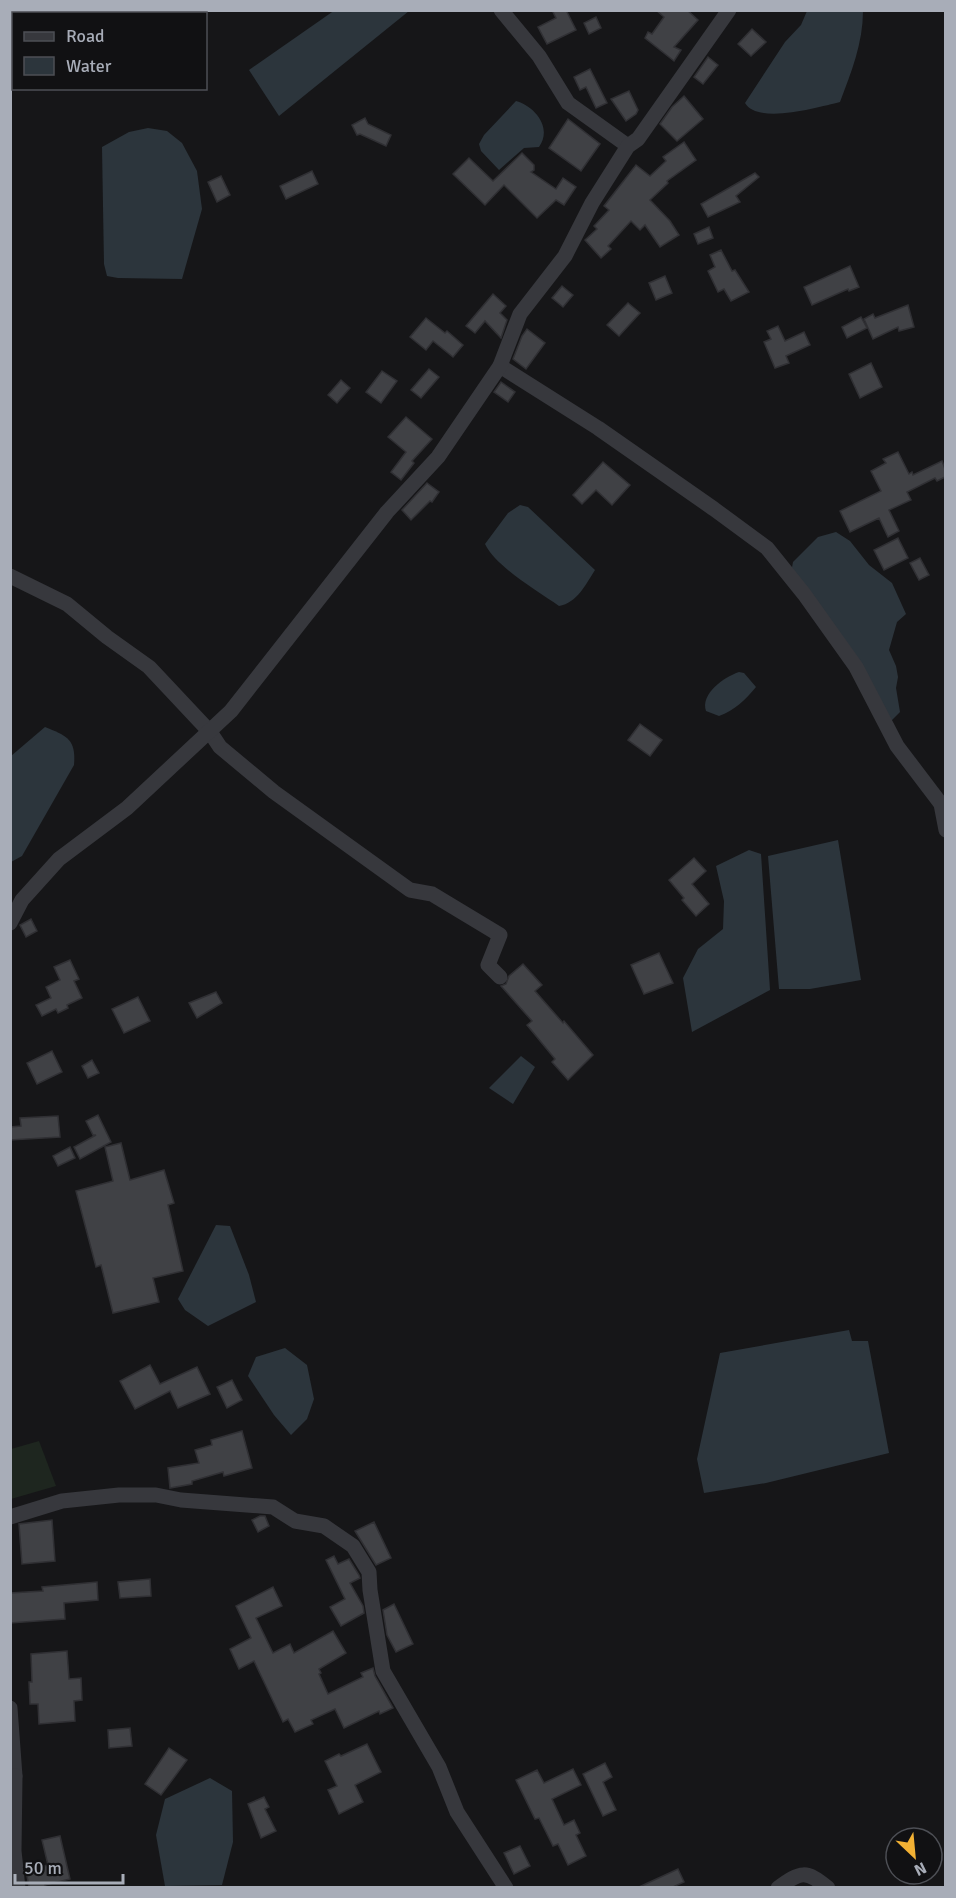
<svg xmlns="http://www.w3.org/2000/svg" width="956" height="1898" font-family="Signika,sans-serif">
<rect width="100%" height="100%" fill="#161618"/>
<path fill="#1e261f" d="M39,1441L56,1486L11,1499V1449Z"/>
<g fill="#2c353c">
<path d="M335,10L409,11L279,116L249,70Z"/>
<path d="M807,11H863C863,43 851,73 840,102C819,107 758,125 745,103L785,42L801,25Z"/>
<path d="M516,101C534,106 553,127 539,147L524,148L499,170L481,151L479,144L484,135Z"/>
<path d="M148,128L167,131L182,143L197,171L202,209L182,279L118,278L107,276L104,264L102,147L129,132Z"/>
<path d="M520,505L528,507L595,570C586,584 577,603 559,606C538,591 496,567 485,544L508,513Z"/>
<path d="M836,532L850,541L869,565L892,583L906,614L897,622L889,650L896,666L898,677L896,688L900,712L888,724L791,573L793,562L818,537Z"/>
<path d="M739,672L744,673L756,687C746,699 734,711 719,716L706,711C700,694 724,677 739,672Z"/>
<path d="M45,727C68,736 76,740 74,765L22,856L11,862V756Z"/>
<path d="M838,840L861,980L810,989H779L768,856Z"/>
<path d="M749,850L761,854L770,990L692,1032L683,978L698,949L723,929L724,901L716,866Z"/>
<path d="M521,1056L535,1067L513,1104L489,1088Z"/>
<path d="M216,1225L230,1226L249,1275L256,1302L208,1326L185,1310L178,1299Z"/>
<path d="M849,1330L852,1341H868L889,1453L766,1483L704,1493L697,1459L720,1353Z"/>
<path d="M285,1348L307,1365L314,1399L307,1419L291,1435L274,1415L248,1376L256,1357Z"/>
<path d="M210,1778L232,1791L233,1842L222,1885L165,1886L156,1835L165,1799Z"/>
</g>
<g fill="#404145" stroke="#303034" stroke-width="1.5">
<path d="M552,10H566L576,30L547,44L538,27L556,18Z"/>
<path d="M656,10H687L698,20L674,47L681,50L674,61L645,38L648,32L652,34L664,17Z"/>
<path d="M596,17L601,28L589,34L584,23Z"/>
<path d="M752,29L766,42L751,56L738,44Z"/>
<path d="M708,57L718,65L703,84L694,77Z"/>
<path d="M590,69L607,103L596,108L586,87L580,90L574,77Z"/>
<path d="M629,91L638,110L636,114L626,121L611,99Z"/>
<path d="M684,96L703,119L677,141L660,124L672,107Z"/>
<path d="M365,118L368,124L391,135L386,146L360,134L357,135L352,125Z"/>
<path d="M568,119L600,144L581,171L549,148Z"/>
<path d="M684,142L696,160L667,181L668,183L650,200L670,221L679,235L660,247L645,225L640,230L631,221L608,246L611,249L601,258L585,240L597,229L594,226L609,210L604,206L636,165L650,176L666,161L663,157Z"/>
<path d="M522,153L534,165V170L531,172L556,189L563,178L576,187L564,205L556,200L537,218L504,185L485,205L453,174L469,158L493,181Z"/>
<path d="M312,171L318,184L286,199L280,186Z"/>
<path d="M755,173L759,177L736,196L740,202L708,217L701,204Z"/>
<path d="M221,176L230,195L217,202L208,182Z"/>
<path d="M709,227L713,238L698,244L694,234Z"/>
<path d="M721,250L732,271L735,270L749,292L731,301L724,289L718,292L708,271L715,267L710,255Z"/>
<path d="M850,266L859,287L849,291L848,289L812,305L804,287Z"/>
<path d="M665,276L672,293L656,300L649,283Z"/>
<path d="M562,286L573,295L563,307L552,298Z"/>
<path d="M493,294L506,306L500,313L507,320L501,338L485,321L475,333L466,326Z"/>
<path d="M628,303L640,313L619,336L607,325Z"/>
<path d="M908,305L914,327L899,331L898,327L873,339L864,319L873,314L875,318Z"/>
<path d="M861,317L867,328L847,338L842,327Z"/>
<path d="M426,318L445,333L447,331L463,345L453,357L433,341L426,350L410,337Z"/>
<path d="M778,326L785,341L804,332L810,345L786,356L789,363L775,368L764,342L771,339L767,331Z"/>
<path d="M527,329L545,343L526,369L513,359L522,336Z"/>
<path d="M871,363L882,387L860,398L849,374Z"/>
<path d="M429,369L439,377L421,398L411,390Z"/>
<path d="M382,371L397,381L381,403L366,392Z"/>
<path d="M341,380L350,388L337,403L328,395Z"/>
<path d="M501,382L515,392L508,402L494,392Z"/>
<path d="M406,417L432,439L412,461L414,463L401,480L391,472L406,452L388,437Z"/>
<path d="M898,452L909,474L912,472L913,475L942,461L945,469V477L937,481L935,478L907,492L911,500L889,510L899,531L888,537L879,518L850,532L840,511L881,491L871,471L886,463L883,459Z"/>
<path d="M603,462L630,485L612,505L596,490L582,504L573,495Z"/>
<path d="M427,483L439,492L432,502L430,501L411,520L402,510Z"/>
<path d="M898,538L908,558L884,570L874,550Z"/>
<path d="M920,558L929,575L919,580L910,563Z"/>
<path d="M640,724L662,740L650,756L628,740Z"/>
<path d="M694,858L706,871L692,884L709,904L696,916L682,900L684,898L669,880Z"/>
<path d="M31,919L37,931L26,937L20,925Z"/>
<path d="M659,953L673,983L644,994L631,965Z"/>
<path d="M70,960L79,979L74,981L82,998L67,1005L68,1008L58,1013L56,1009L42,1016L36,1005L51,998L46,987L60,980L54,967Z"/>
<path d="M523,964L542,985L535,991L563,1023L564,1021L593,1055L568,1080L552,1062L555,1059L527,1025L532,1021L501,986L506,984L509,976Z"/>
<path d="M216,992L222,1003L197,1018L189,1003Z"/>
<path d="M138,997L150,1021L124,1033L112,1009Z"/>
<path d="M52,1051L62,1072L37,1084L27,1063Z"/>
<path d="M92,1060L99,1073L88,1078L82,1066Z"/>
<path d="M98,1115L111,1142L80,1159L74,1147L96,1135H93L86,1121Z"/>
<path d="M58,1116L60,1137L10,1140V1127L21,1126L20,1118Z"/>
<path d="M121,1143L130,1180L164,1170L174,1203L168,1205L183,1271L153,1278L159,1302L113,1313L101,1265L96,1267L76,1191L113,1181L105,1147Z"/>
<path d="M70,1147L75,1158L58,1166L53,1156Z"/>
<path d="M150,1365L160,1384L197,1367L210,1394L178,1408L170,1391L135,1409L120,1381Z"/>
<path d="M232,1380L242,1400L227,1408L217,1387Z"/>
<path d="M242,1431L252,1468L224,1476L223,1472L192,1481V1484L170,1488L168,1468L199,1463L195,1450L212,1445L211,1440Z"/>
<path d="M260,1516H265L269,1526L258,1532L252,1520Z"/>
<path d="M52,1520L55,1561L22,1564L19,1524Z"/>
<path d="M374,1522L391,1558L376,1565L355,1531Z"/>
<path d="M334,1556L338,1564L349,1559L359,1575L360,1578L350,1583L363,1606L364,1613L341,1626L330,1607L345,1599L326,1560Z"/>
<path d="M150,1579L151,1596L120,1598L118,1582Z"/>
<path d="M97,1582L98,1600L64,1603L65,1619L10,1623V1593L43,1591L42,1587Z"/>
<path d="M273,1587L282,1606L256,1618L273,1653L290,1644L294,1653L333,1631L346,1653L319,1669L321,1673L319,1674L328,1694L363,1677L361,1673L373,1668L375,1676L393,1708L380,1714L379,1711L344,1728L335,1709L311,1720L313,1724L295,1732L288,1719L283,1722L254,1661L239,1669L230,1649L251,1638L236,1606Z"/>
<path d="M394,1604L413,1644L396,1652L387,1635L383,1610Z"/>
<path d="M67,1651L69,1679L81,1678L82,1700L74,1701L75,1721L39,1724L38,1704H30L29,1682H32L31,1654Z"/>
<path d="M130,1728L132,1746L109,1748L108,1730Z"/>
<path d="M367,1744L381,1772L355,1785L363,1802L339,1814L328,1790L337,1786L325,1761L339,1754L341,1756Z"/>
<path d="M169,1748L187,1760L161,1795L145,1784Z"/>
<path d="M605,1763L612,1777L603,1782L616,1810L603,1816L583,1774Z"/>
<path d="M573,1769L581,1785L552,1799L564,1825L574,1820L580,1833L576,1835L586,1856L568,1865L558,1844L553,1846L539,1818L535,1819L516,1780L537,1770L544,1783Z"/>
<path d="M264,1797L269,1807L265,1809L276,1831L261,1838L248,1804Z"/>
<path d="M60,1836L70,1879L45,1885L46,1887H29L26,1870L48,1865L42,1840Z"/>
<path d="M520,1846L530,1866L514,1874L504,1853Z"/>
<path d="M678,1869L684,1882L673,1887H639Z"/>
</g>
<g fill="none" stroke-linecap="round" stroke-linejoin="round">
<g stroke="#37383d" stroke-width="15">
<path d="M501,10L539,56L568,103L628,146"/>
<path d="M500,366L598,428L714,509L767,548L804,594L856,667L897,746L941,804L946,830"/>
<path d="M10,576L67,604L107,637L149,667L210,732L220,747L274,792L410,890L432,894L500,935L488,965L500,977"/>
<path d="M10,923L22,900L59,859L127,808L231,711L387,512L438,457L500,366L520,314L565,256L592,203L628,146L638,139L729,10"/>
<path d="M10,1517L62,1501L119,1495H156L181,1500L273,1507L295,1521L324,1526L353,1546L369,1572L370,1590L383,1671L439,1767L457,1812L506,1888"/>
<path d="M10,1708L15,1776L10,1777"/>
<path d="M15,1776L14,1851L18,1888"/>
<path d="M778,1888C801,1871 806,1870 828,1888"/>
</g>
</g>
<rect width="956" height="1898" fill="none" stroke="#a8adb8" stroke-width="24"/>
<rect x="12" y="12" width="195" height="78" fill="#111113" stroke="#4d4f55" stroke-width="1.5"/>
<rect x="24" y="32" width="30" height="9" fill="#37383d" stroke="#4d4f55" stroke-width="1.5"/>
<text x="66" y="42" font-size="18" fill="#a8adb8">Road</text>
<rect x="24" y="57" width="30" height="18" fill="#2c353c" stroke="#4d4f55" stroke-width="1.5"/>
<text x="66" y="72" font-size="18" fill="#a8adb8">Water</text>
<g transform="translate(914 1856) rotate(154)"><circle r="28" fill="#111113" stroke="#4d4f55" stroke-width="1.5"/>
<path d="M0-4.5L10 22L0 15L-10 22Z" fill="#f2b134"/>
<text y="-9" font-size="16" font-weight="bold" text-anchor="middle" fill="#a8adb8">N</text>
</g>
<path d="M15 1874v9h108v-9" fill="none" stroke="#a8adb8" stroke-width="3"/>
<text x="24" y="1874" font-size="18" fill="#a8adb8" stroke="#111113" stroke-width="4.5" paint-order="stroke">50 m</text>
</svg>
